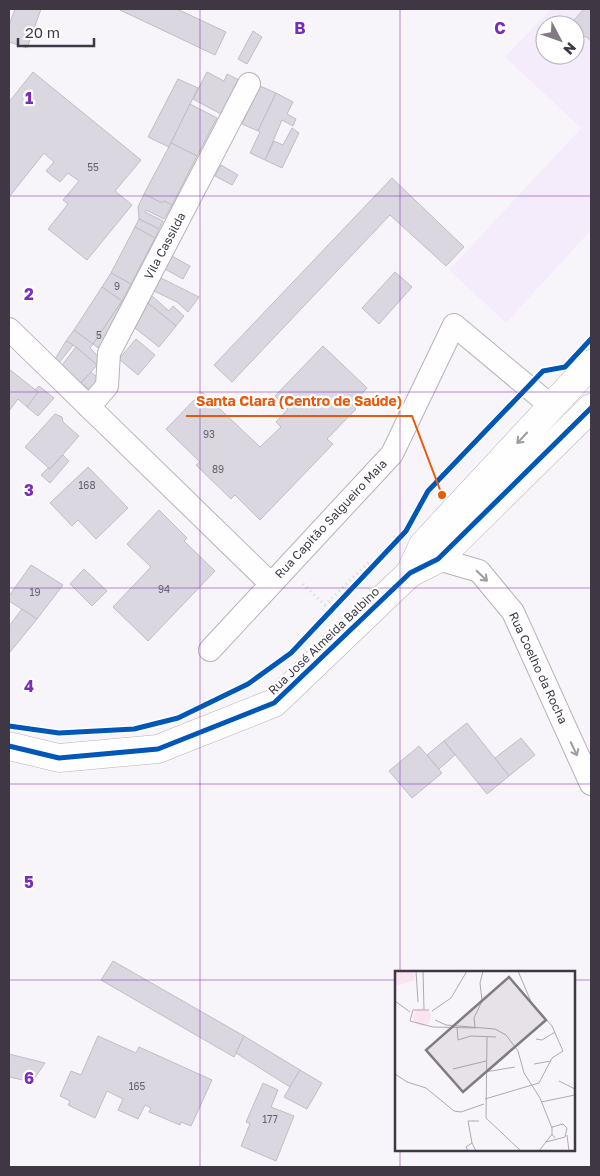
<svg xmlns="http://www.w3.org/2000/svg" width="600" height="1176" font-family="'Golos Text',sans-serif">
<rect width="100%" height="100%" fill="#f8f5fa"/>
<path fill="#f4ecfa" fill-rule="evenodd" d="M551,9H591V230L506,323L449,270L581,128L505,57ZM545,25H575V55H545Z"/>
<g fill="#dad7e0" stroke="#bfbdc5">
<path d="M15,9H41L27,48L9,42V25Z"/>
<path d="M118,9H177L226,32L215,55Z"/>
<path d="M584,9H591V41L585,36L578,43L575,38V25H572L574,20Z"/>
<path d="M253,31L262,37L247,64L238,59Z"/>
<path d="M33,72L141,160L115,191L132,205L87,260L48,229L68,204L63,200L79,181L68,173L60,182L46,171L54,162L44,153L9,197V118L10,116L9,115V102Z"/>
<path d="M207,72L224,81L227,74L239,80L221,114L193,99Z"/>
<path d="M178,79L198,88L169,147L148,137Z"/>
<path d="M260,86L276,93L258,131L242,124Z"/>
<path d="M276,93L293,102L287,114L296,119L293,126L282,120L265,160L250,153L260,132L258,131Z"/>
<path d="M190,104L217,118L197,156L171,143Z"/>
<path d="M292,128L299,133L282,168L265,160L274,141L283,145Z"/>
<path d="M171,143L197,156L172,205L164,201L162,203L144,194Z"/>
<path d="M221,165L238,175L232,185L215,176Z"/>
<path d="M392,178L464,247L446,266L390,215L232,382L214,365Z"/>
<path d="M144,194L162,203L164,201L172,205L164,219L146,210L145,212L163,221L159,229L139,219L138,207Z"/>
<path d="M139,219L159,229L155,238L135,227Z"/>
<path d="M135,227L155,238L131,284L111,273Z"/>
<path d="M172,256L190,266L183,279L165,269Z"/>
<path d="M395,272L412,287L379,324L362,308Z"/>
<path d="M111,273L131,284L122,301L102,287Z"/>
<path d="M161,278L199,297L188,312L177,302L154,291Z"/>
<path d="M102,287L122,301L93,344L74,330Z"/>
<path d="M152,296L169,311L173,306L184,316L176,326L148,303Z"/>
<path d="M122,301L125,304L101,350L93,344Z"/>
<path d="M148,303L176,326L159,347L135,328Z"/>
<path d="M74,330L93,344L90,348L102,360L97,365L76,347L66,341Z"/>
<path d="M136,339L155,355L138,375L119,359Z"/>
<path d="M66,341L73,345L59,363L55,359Z"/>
<path d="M323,346L367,388L352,405L356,409L327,439L333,444L260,520L235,495L231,499L196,465L200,462L166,429L202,392L260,447L281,427L276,422L288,409L275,396Z"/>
<path d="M76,347L97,365L81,383L62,365Z"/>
<path d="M9,369L38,392L27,407L18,399L9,411Z"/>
<path d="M91,372L99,379L91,391L81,383Z"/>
<path d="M39,386L54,398L38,416L27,407L38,392L35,390Z"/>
<path d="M55,414L62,417L63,422L79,436L50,469L25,447Z"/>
<path d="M63,455L69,461L50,483L41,475L48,468L50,469Z"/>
<path d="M88,467L128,508L96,539L78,520L72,526L50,503Z"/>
<path d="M159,510L187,538L184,541L215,571L148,641L113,607L151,567L127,544Z"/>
<path d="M31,565L63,585L37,619L9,601V596Z"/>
<path d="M84,569L107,591L92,606L70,584Z"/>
<path d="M22,609L37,619L10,652L9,651V626Z"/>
<path d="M467,723L509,776L487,794L444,741Z"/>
<path d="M521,738L535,755L509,776L495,758Z"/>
<path d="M444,741L455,755L439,769L427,755Z"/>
<path d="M419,746L442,773L412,798L389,771Z"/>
<path d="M113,961L244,1036L234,1057L101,980Z"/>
<path d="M98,1036L136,1053L139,1047L212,1080L191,1126L181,1122L180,1125L149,1112L151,1108L145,1105L138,1119L118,1110L123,1099L107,1091L95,1118L68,1105L70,1101L60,1096L71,1071L81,1075Z"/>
<path d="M244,1036L300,1070L290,1087L236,1053Z"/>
<path d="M9,1054L45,1063L32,1082L9,1077Z"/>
<path d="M300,1070L322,1083L307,1109L284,1097Z"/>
<path d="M263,1083L278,1090L271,1107L294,1116L276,1161L241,1146L250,1124L246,1122Z"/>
</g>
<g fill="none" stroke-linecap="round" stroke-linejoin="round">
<g stroke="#b6b2b9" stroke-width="24">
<g id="street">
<path d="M9,329L271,584"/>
<path d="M89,407L107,386L109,353L249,84"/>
<path d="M438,559L479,571L513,612L591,784"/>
<path d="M210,650L392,454L454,325L551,406"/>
</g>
</g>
<g stroke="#b6b2b9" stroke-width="29">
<g id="secondary">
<path d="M410,573L423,545L591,364"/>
<path d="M9,746L59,758L158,749L274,703L410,573L438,559L591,408"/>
</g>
</g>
<path stroke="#d6d5d7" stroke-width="3" stroke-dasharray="1 4" stroke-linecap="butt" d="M303,584L325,605L370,561L377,568"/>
<use href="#street" stroke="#fefefe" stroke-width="22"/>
<use href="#secondary" stroke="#fefefe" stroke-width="28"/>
<g stroke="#fff" stroke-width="8">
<g id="cycleway">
<path d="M9,726L59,733L134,729L178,718L248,684L291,653L374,565L406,531L428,491L543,371L565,367L591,339"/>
<path d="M9,746L59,758L158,749L274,703L410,573L438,559L591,408"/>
</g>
</g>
<use href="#cycleway" stroke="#0057b8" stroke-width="5"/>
</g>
<defs><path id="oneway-shaft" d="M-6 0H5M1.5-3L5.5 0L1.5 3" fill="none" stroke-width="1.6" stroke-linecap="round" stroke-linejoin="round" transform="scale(1.25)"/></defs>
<g stroke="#9e9ba1">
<use href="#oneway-shaft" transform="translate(522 438) rotate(133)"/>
<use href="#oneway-shaft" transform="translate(482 576) rotate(44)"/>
<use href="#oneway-shaft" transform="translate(574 749) rotate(65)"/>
</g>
<path fill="none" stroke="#7b2cbf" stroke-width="1" stroke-opacity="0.55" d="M200,9V1167M400,9V972M9,196H591M9,392H591M9,588H591M9,784H591M9,980H396M574,980H591M400,1150V1167"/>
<g text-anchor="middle" stroke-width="4.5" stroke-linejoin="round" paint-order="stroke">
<g font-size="10" fill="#66606b">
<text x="93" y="171">55</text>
<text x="117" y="290">9</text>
<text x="99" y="339">5</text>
<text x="209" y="438">93</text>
<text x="218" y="473">89</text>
<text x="87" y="489">168</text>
<text x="164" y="593">94</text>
<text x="35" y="596">19</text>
<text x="137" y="1090">165</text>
<text x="270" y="1123">177</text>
</g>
<g font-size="12" fill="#3f3844" stroke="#fff">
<text transform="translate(165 246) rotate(-62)" y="4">Vila Cassilda</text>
<text transform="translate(331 519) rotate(-47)" y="4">Rua Capitão Salgueiro Maia</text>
<text transform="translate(324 641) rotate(-44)" y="4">Rua José Almeida Balbino</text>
<text transform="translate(538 668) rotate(65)" y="4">Rua Coelho da Rocha</text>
</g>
</g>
<g transform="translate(395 971)">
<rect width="180" height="180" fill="#f8f5fa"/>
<path d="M0,0H19L20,9L0,15ZM18 46a9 9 0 1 1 18 0a9 9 0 1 1-18 0Z" fill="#f9e4f0"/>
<path fill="none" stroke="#aea9b1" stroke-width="1" d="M21,0L23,31M28,0L29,38M0,30L15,41M34,39H18L15,50L38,56L81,57M37,40L56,27L72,0M40,49L51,54L100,58L111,64L123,80L129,102L145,127L157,157M62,56L63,69L76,65L101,66M80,56L79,47L87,30L85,12L88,0M92,66L91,147L126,180M141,68L147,69L160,61M139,93L156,90M58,98L91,90M90,101L120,96M0,103L12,111L31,117L59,140L66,141L89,133M164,110L180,118M90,128L144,112L157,87L168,80L157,55L137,33L123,0M146,131L180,124M172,164L174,180M151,171L170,166L172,157L168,153L157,156V163L160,167M77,172L73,150H84M73,180L71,176L77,172L81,180M144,180L157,163"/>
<path fill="#807a84" fill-opacity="0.15" stroke="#807a84" stroke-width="2.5" d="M114,6L151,49L68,121L31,79Z"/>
<rect width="180" height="180" fill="none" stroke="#3f3844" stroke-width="2.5"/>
</g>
<g font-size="16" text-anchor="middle" font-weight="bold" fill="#7b2cbf" stroke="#fff" stroke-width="4.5" stroke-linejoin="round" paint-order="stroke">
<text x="300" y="34">B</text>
<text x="500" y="34">C</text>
<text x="29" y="104">1</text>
<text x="29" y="300">2</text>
<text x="29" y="496">3</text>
<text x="29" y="692">4</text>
<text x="29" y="888">5</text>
<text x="29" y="1084">6</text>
</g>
<path fill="none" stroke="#e8590c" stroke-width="2" d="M442 495L412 416H186"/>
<circle fill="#e8590c" stroke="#fff" stroke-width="2" cx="442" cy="495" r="5"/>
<g font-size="14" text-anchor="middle" font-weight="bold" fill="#e8590c" stroke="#fff" stroke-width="4.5" stroke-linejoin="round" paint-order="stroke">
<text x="299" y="406">Santa Clara (Centro de Saúde)</text>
</g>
<rect width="600" height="1176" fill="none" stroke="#3f3844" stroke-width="20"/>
<g transform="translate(560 40) rotate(131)"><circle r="24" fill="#ffffff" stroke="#b2afb4"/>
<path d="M0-4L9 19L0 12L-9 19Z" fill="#807a84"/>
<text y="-8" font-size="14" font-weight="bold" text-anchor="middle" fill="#3f3844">N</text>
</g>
<path d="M18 38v8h76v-8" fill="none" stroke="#3f3844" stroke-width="2.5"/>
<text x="25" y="38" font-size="15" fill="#3f3844" stroke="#ffffff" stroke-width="4" paint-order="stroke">20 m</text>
</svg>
